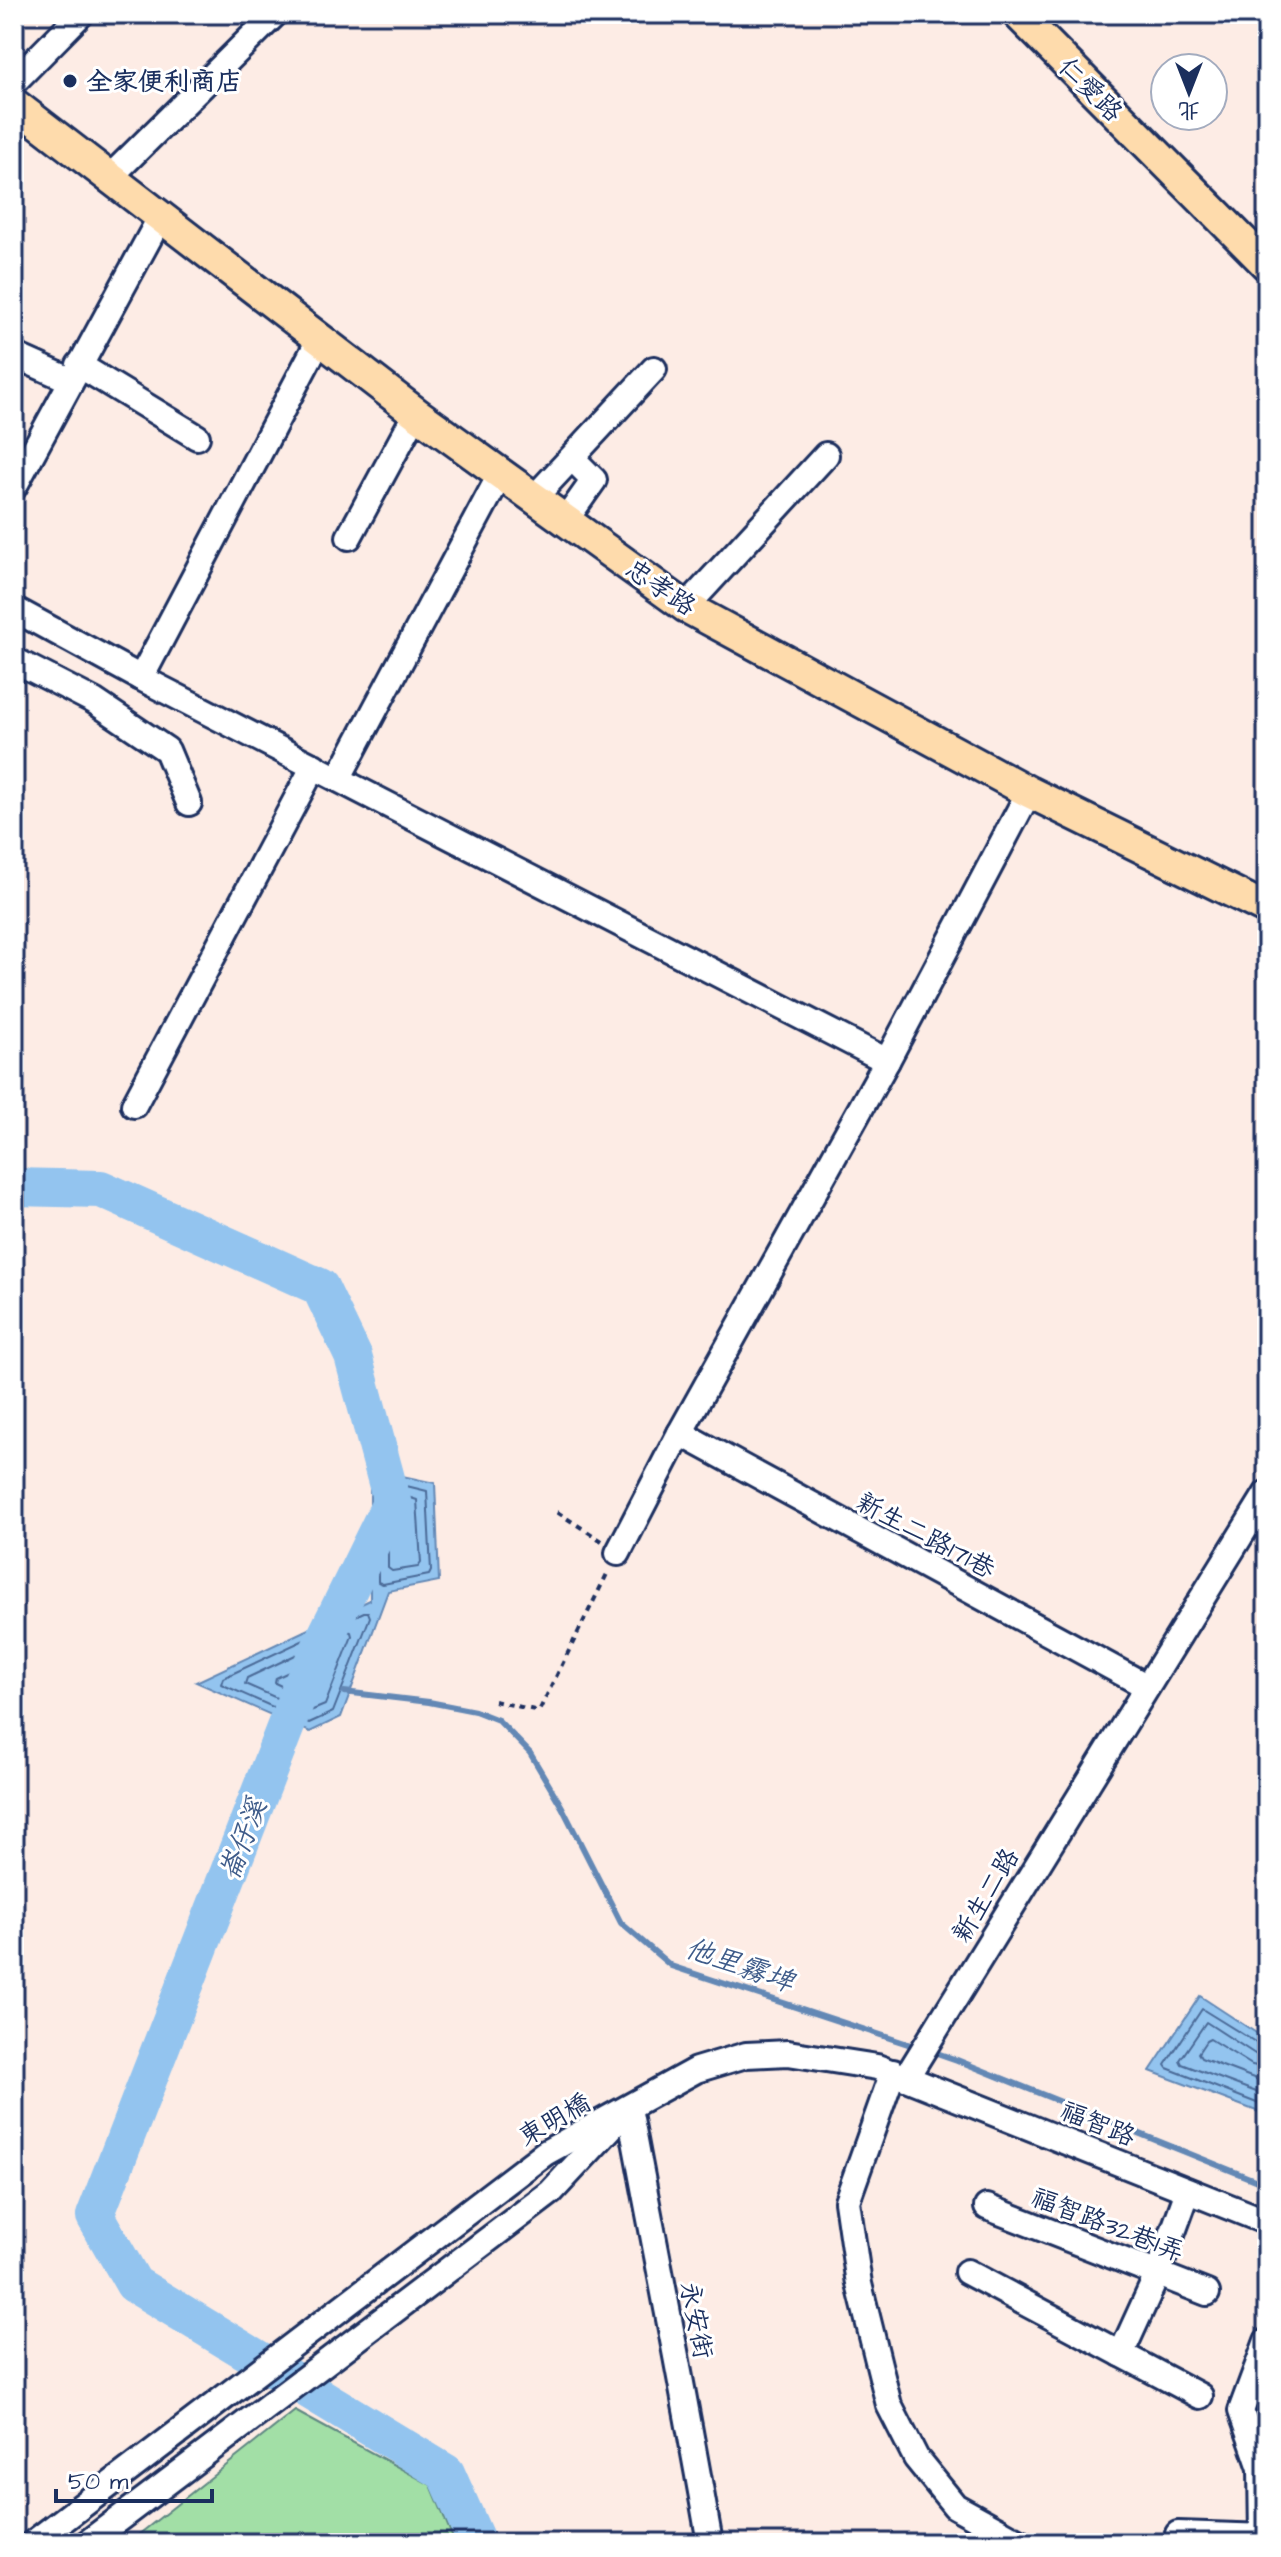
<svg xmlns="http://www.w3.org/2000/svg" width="1281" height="2557" font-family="'Architects Daughter','LXGW WenKai TC',sans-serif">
<rect width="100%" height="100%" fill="#fdece5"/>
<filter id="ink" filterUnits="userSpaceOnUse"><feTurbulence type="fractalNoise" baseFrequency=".0125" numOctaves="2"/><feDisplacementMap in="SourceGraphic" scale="16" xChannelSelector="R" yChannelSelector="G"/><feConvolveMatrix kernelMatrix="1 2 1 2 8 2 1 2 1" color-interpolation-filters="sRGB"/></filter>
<g filter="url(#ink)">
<path fill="#a2dfa6" stroke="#5e8782" stroke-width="2" d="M295,2411L431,2485L455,2543H128Z"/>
<g fill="#93c4ef" stroke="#6388b5" stroke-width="2">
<path d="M370,1469L435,1483L439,1581L388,1591L341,1717L310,1732L196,1682L370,1600Z"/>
<path d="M1200,1996L1267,2040V2115L1150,2071Z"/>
</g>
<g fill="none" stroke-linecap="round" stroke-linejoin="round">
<g stroke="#4b6b98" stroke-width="2">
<path d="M382,1480L427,1491L431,1571L429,1575L383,1584L378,1582V1484Z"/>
<path d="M392,1492L417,1500L421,1563L418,1567L392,1571L388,1568V1496Z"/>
<path d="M364,1612H368L370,1617L333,1712L309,1723L221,1684L223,1678Z"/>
<path d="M346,1631L351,1632L352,1636L325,1705L308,1712L245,1684L247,1678Z"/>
<path d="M325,1655H329L330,1659L316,1696L308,1699L275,1683L276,1678Z"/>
<path d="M1267,2046L1260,2045L1202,2009L1165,2065L1167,2068L1267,2107"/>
<path d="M1267,2056L1255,2054L1206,2022L1180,2060L1182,2064L1267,2096"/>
<path d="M1267,2068L1252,2065L1210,2039L1206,2041L1198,2053L1201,2058L1267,2083"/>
</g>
<g stroke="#6388b5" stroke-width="6">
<path d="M344,1692L429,1702L475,1711L498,1720L530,1753L562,1807L621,1923L671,1966L917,2047"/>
<path d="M931,2051L957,2060L1267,2185"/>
</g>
<path stroke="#93c4ef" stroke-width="38" d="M14,1187L101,1189L320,1287L353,1356L392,1501L301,1687L95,2216L134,2284L446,2473L477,2543"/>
<g stroke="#1b2f5e" stroke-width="30">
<g id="minor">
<path d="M14,82L81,14"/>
<path d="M109,178L275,14"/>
<path d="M14,355L70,380"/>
<path d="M79,365L197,437"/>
<path d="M14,487L160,218"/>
<path d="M533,499L654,369"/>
<path d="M565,521L594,480L578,464"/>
<path d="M349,537L416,413"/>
<path d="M686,607L826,455"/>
<path d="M14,609L141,678L887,1061"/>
<path d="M14,660L94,701L167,750L189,803"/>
<path d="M141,678L320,338"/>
<path d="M338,779L500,475"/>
<path d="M134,1105L314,766"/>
<path d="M680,1433L1146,1686"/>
<path d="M618,1553L680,1433L887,1061L1029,792"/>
<path d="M893,2072L847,2201L859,2284L889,2405L916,2458L955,2506L1022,2543"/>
<path d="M906,2078L1267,2222"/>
<path d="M629,2108C656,2253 685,2398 710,2543"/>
<path d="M987,2207L1207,2293"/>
<path d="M967,2272L1200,2396"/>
<path d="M1121,2354L1158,2273L1188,2191"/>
<path d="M1178,2534L1267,2537"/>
<path d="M1262,2537L1261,2468L1241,2411L1267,2341"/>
<path d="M33,2543L545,2153L696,2070L746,2055L788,2053L877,2067L906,2078L1267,1493"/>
<path d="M87,2543L551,2192L616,2122"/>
</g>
</g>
<g stroke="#1b2f5e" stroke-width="36">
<g id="major">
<path d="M1018,14L1267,265"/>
<path d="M14,104L416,413L686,607L1029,792L1267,909"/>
</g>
</g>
<g stroke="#1b2f5e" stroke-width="4" stroke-dasharray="6 6" stroke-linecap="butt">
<path d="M557,1512L602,1541"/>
<path d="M494,1701L539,1711L608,1572"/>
</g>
<use href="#minor" stroke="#fff" stroke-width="24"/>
<use href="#major" stroke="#fedbac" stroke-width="30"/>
</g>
</g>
<circle fill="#1b2f5e" stroke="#fff" stroke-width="3" cx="70" cy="81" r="8"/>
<g text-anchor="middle" stroke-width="6" stroke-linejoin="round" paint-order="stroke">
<g font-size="26" font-weight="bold" fill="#1b2f5e" stroke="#fff" text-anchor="start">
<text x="86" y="90">全家便利商店</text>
</g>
<g font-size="26" fill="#1b2f5e" stroke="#fff">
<text transform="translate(1091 89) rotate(45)" y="9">仁愛路</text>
<text transform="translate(661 587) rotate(34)" y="9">忠孝路</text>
<text transform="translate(926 1535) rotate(28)" y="9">新生二路171巷</text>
<text transform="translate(985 1895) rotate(-59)" y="9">新生二路</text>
<text transform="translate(554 2119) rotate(-30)" y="9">東明橋</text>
<text transform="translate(1098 2123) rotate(22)" y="9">福智路</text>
<text transform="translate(1108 2224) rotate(21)" y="9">福智路32巷1弄</text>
<text transform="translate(697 2320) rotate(79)" y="9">永安街</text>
</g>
<g font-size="28" font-style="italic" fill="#3f5c8a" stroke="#fff">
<text transform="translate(242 1839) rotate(-69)" y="10">崙仔溪</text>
<text transform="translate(740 1964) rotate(19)" y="10">他里霧埤</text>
</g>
</g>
<rect width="1281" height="2557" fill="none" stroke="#fff" stroke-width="48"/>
<rect x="24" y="24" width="1233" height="2509" fill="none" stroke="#1b2f5e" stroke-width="3" filter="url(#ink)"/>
<g transform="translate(1189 92) rotate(180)"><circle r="38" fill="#ffffff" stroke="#a4acbf" stroke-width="2"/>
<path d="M0-6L14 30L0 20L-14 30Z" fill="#1b2f5e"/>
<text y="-12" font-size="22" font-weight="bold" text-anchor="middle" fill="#1b2f5e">北</text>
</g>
<path d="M56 2489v12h156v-12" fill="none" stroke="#1b2f5e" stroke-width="4"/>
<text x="68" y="2489" font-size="24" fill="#1b2f5e" stroke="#ffffff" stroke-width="6" paint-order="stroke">50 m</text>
</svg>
